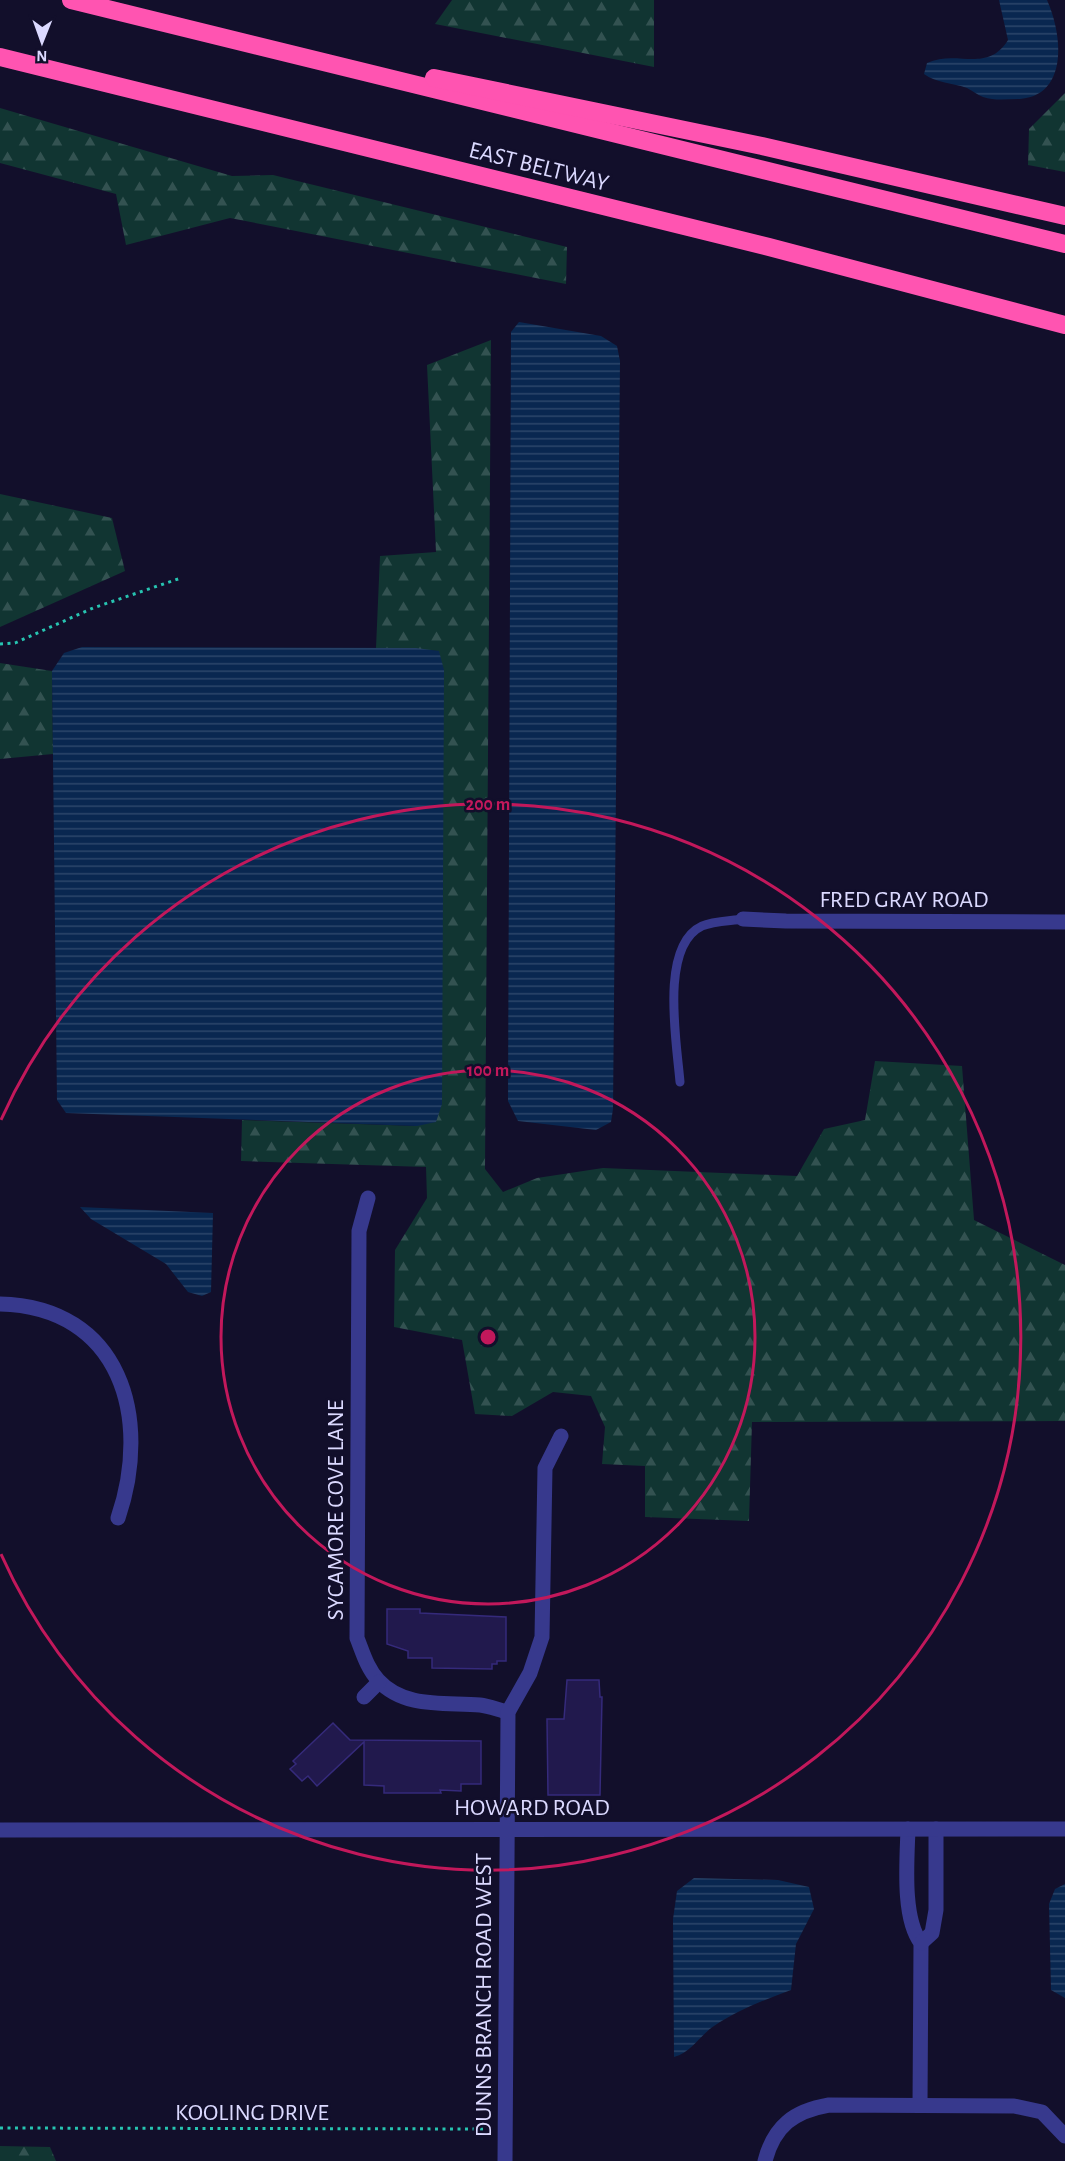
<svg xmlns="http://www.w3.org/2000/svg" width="1065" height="2161" font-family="'Alegreya Sans',sans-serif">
<defs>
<pattern id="forest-firs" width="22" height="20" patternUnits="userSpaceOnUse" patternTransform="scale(1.5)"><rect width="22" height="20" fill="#113532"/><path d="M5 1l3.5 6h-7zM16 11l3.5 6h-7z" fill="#335251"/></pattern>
<pattern id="water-rules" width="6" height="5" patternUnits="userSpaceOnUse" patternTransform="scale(1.5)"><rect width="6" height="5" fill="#092750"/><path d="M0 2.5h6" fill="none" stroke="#2c466a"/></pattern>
</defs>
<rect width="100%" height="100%" fill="#120f2b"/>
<g fill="url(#forest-firs)">
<path d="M452,0H654V67L435,24Z"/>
<path d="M1065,93V172L1028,165L1029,129Z"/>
<path d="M0,108L232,176L273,175L567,247L566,284L230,218L126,245L116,194L0,163Z"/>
<path d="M491,340L485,1169L503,1192L537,1178L603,1168L797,1176L824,1129L865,1120L875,1061L962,1066L974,1220L1065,1265V1421L752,1422L749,1521L645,1517V1466L602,1464L605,1427L591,1396L553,1392L512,1416L475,1414L462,1340L394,1327L395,1250L427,1198L426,1167L241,1161L242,1120L417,1126L439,651L376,648L380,556L436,552L427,365Z"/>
<path d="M0,494L112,518L125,571L0,627Z"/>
<path d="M0,663L52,671L53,754L0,759Z"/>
<path d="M0,2146L50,2147L56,2161H0Z"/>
</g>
<g fill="url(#water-rules)">
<path d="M999,0H1047C1065,41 1065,96 1020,99C1007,99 995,101 983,97C978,95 973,91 967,88C953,83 936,83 924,74L927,63C957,49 987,74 1008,40Z"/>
<path d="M519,322L601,336L617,346L620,361L613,1109L611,1122L596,1130L518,1121L508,1101L511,332Z"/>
<path d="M82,647L416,648L439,651L444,670L442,1104L436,1122L417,1126L66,1113L57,1100L52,671L64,653Z"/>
<path d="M80,1207L213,1213L211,1292L202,1296L188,1292L166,1264L91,1219Z"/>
<path d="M694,1878L778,1880L809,1887L814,1909L796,1944L791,1990C764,2000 738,2010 714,2026C699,2036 692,2052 674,2057L673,1919L677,1891Z"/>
<path d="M1065,1884V1998L1051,1990L1049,1904L1055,1889Z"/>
</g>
<g fill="#21194d" stroke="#352a7b" stroke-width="1.5">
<path d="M387,1609H420V1613L506,1617V1661H497V1664H492V1669L432,1668V1658H408V1651L387,1644Z"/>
<path d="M567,1680H599L600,1697H602L600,1795H548L547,1719H564Z"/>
<path d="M333,1723L350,1740L481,1741V1784H461V1791L440,1790L441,1793H384V1786L364,1785V1742L317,1786L308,1776L302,1781L290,1769L296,1764L293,1761Z"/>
</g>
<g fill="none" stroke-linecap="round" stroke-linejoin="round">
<g stroke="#27c4b1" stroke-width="3" stroke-dasharray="3 4.5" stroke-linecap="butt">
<path d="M0,644L15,643L93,608L181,578"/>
<path d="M0,2128L490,2129"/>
</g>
<path stroke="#37398d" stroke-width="9" d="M680,1082C677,1044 659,946 702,926C713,921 730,921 743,919"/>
<g stroke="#37398d" stroke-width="15">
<path d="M743,919L786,921L1065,922"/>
<path d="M368,1198L359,1231L357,1638C363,1653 367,1668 378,1680C404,1709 446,1702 480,1705C489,1706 499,1710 508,1712"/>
<path d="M0,1304C121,1307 152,1418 118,1518"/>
<path d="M364,1697L379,1682"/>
<path d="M908,1829C907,1861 902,1918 921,1943L920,2105"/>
<path d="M921,1943L932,1933L936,1910V1829"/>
<path d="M505,2161L508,1712L530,1673L542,1637L545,1468L561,1436"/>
<path d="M765,2161C774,2126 794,2111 829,2105L1014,2106L1042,2112L1065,2136"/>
</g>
<path stroke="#37398d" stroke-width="15" d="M0,1830L1065,1829"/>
<g stroke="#ff54b1" stroke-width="18">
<path d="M71,0L1065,244"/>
<path d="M0,57L769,247L1065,325"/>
<path d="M434,78L762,146L1065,216"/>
</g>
</g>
<g fill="none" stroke="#c2185b" stroke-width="3">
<circle cx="488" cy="1337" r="267"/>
<path d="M1 1120A533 533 0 1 1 1 1554"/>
</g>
<g text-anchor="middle" stroke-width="5" stroke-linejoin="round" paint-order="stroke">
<g font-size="24" fill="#dbd9ff" stroke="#120f2b">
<text transform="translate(539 166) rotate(14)" y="8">EAST BELTWAY</text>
<text x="904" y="907">FRED GRAY ROAD</text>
<text transform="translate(335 1510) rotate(-90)" y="8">SYCAMORE COVE LANE</text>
<text x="532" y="1815">HOWARD ROAD</text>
<text transform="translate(483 1995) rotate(-90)" y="8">DUNNS BRANCH ROAD WEST</text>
<text x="252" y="2120">KOOLING DRIVE</text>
</g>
</g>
<circle cx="488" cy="1337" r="9" fill="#c2185b" stroke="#120f2b" stroke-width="3"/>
<g font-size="18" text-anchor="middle" font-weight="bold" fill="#c2185b" stroke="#120f2b" stroke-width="5" stroke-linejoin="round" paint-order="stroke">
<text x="488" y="810">200 m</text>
<text x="488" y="1076">100 m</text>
</g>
<g transform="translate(42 42) rotate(181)" stroke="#120f2b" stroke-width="4.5" paint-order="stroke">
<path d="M0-4.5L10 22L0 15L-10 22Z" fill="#dbd9ff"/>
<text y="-9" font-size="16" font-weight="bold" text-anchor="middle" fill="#dbd9ff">N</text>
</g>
</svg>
